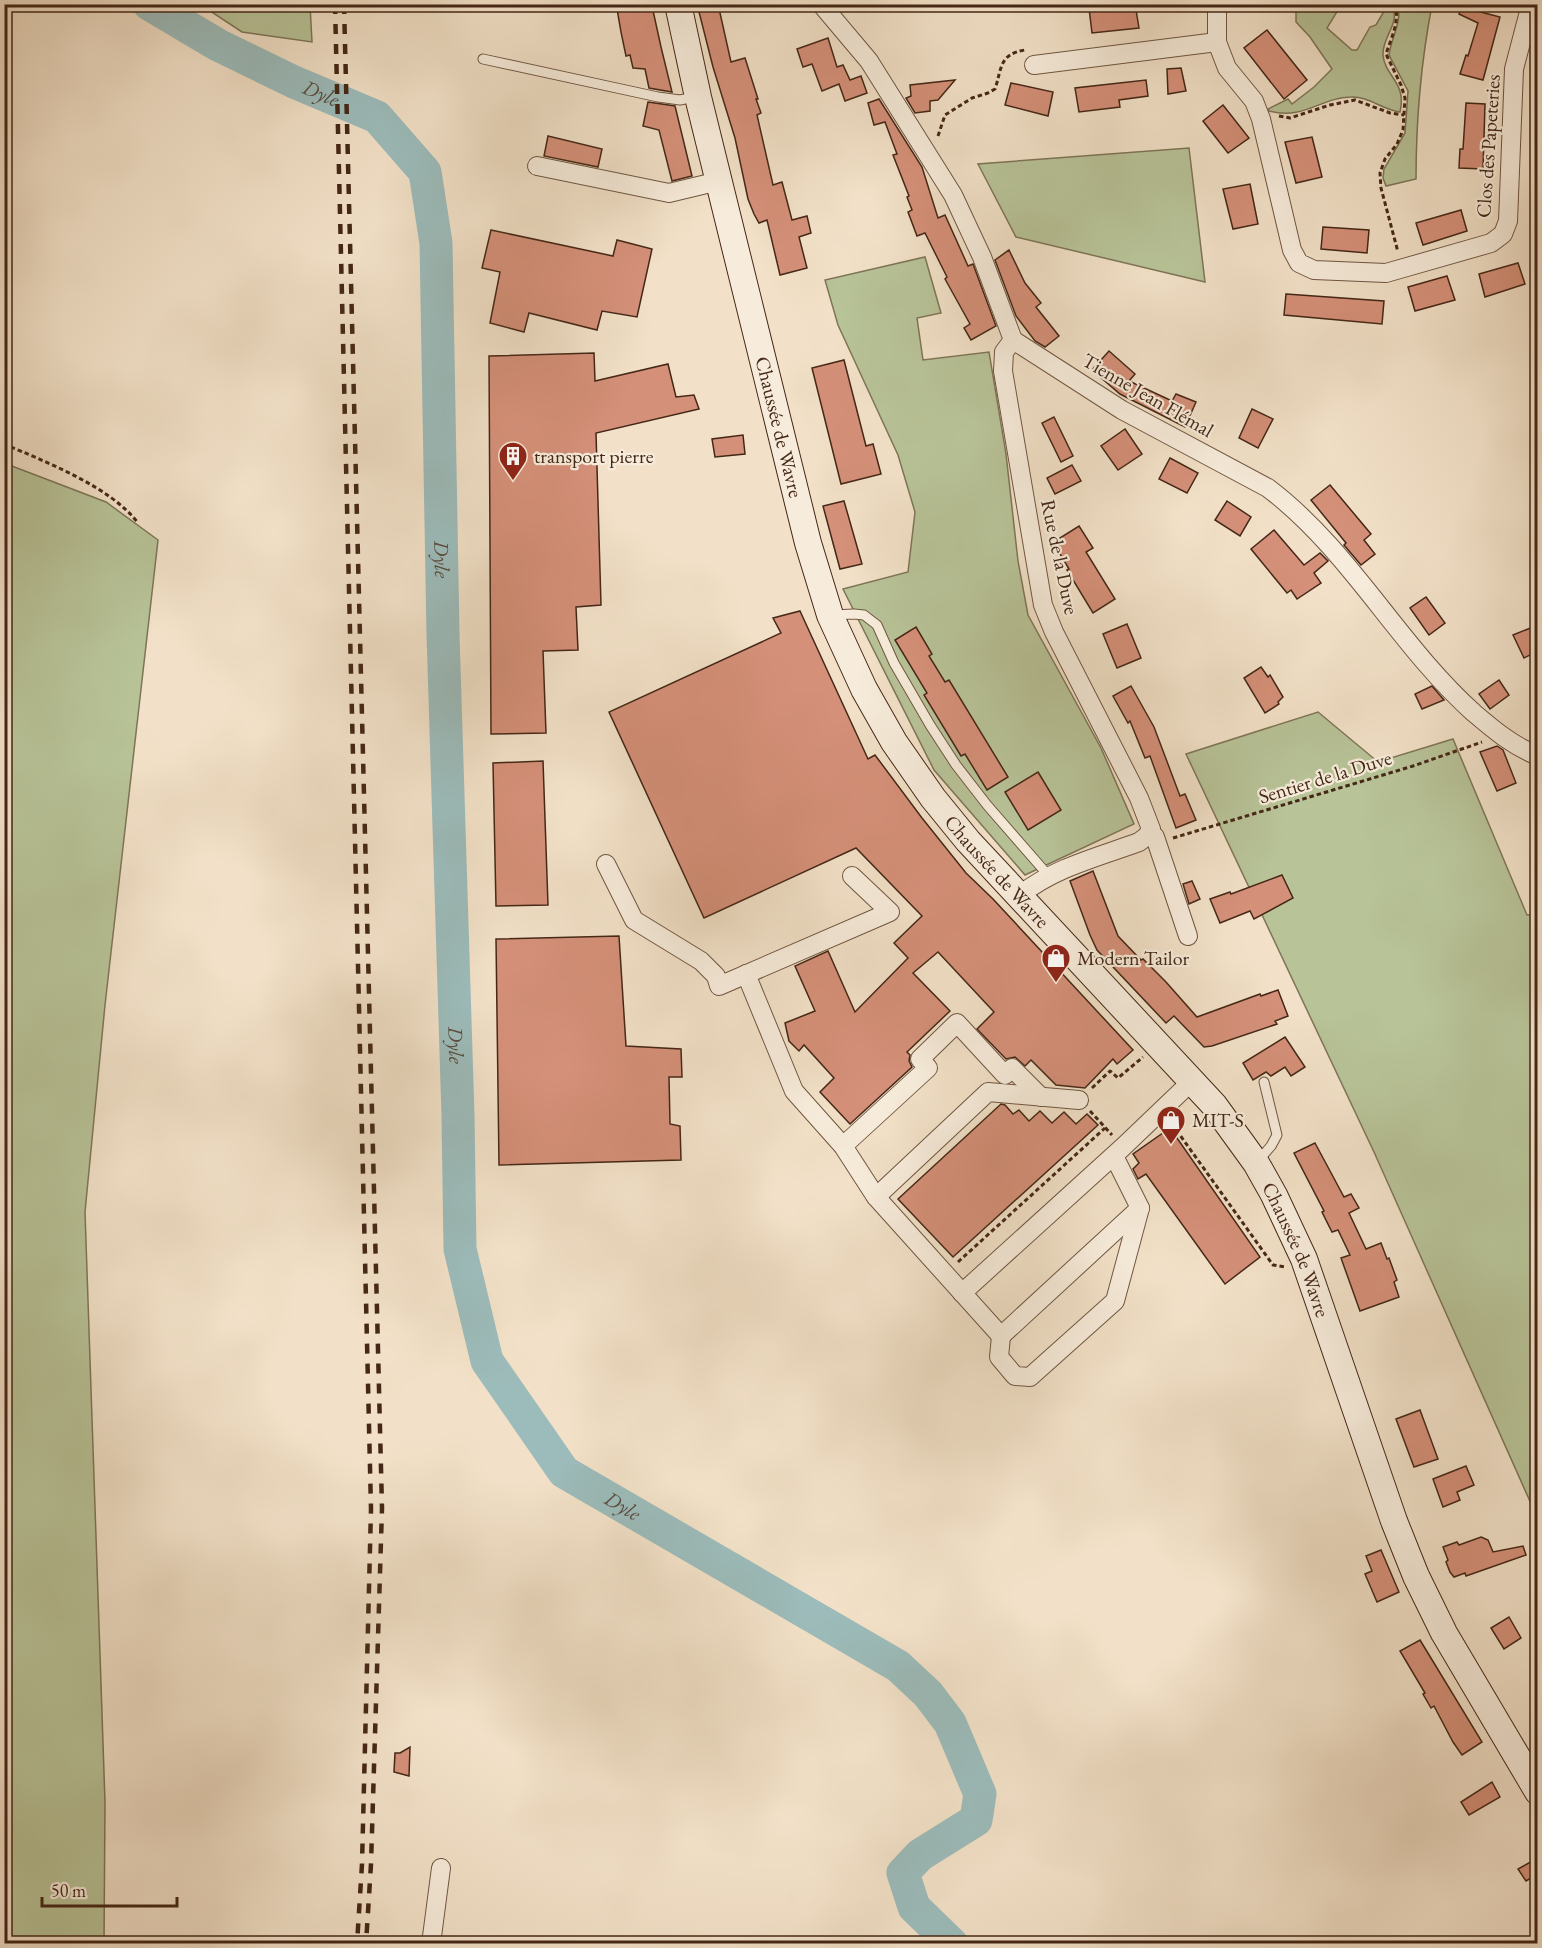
<svg xmlns="http://www.w3.org/2000/svg" width="1542" height="1948" font-family="'EB Garamond',serif">
<rect width="100%" height="100%" fill="#f2e1c8"/>
<filter id="stains"><feTurbulence type="fractalNoise" baseFrequency=".00333" numOctaves="4"/><feColorMatrix values="0 0 0 0 .2 0 0 0 0 .09 0 0 0 0 .02 0 0 0 .5 -.17"/></filter>
<radialGradient id="worn" r=".72"><stop offset=".6" stop-color="#630" stop-opacity="0"/><stop offset="1" stop-color="#630" stop-opacity=".3"/></radialGradient>
<g fill="#b8c398" stroke="#7e7557" stroke-width="1.5">
<path d="M201,5H310L312,42L242,32Z"/>
<path d="M1296,5H1341L1327,28L1352,50H1357L1370,27L1376,25L1383,13L1382,5H1392C1401,24 1382,36 1383,55C1385,77 1407,82 1400,112C1383,110 1368,96 1351,97C1319,98 1305,120 1269,111L1268,109L1288,99L1292,104L1314,87L1332,69L1310,37L1296,22Z"/>
<path d="M1398,5H1432C1421,62 1416,121 1416,179L1386,186L1383,178L1384,169L1405,133L1408,91L1389,55C1391,38 1402,23 1398,5Z"/>
<path d="M1189,148L1205,282L1016,237L978,164Z"/>
<path d="M925,257L941,313L917,318L923,360L989,352L1006,454L1018,561L1028,615L1101,748L1134,824L1025,875L934,770L843,589L908,572L915,512L898,455L838,325L825,280Z"/>
<path d="M4,463L106,502L158,540L105,1005L85,1212L105,1802L104,1943H5Z"/>
<path d="M1318,712L1378,762L1453,739L1527,915L1537,914V1517L1374,1152L1186,754Z"/>
</g>
<g fill="none" stroke-linecap="round" stroke-linejoin="round">
<path stroke="#9cbcbb" stroke-width="33" id="s1" d="M149,4L218,45L294,82L377,117L425,172L436,243L443,634L458,1116L460,1249L487,1361L564,1472L898,1666L928,1694L950,1723L980,1794L976,1820L920,1855L903,1873L914,1907L952,1944"/>
</g>
<g fill="#d59079" stroke="#442716" stroke-width="1.5">
<path d="M697,4H718L731,62L745,58L758,99H756L761,113L757,115L773,185L782,182L792,220L807,216L811,233L799,237L807,268L780,275L767,220L759,223L754,214L748,199L735,138L713,67Z"/>
<path d="M1109,4H1135L1139,28L1092,33L1089,8Z"/>
<path d="M652,6L661,47L672,92L649,88L645,69L633,68L630,55L626,56L621,32L617,9Z"/>
<path d="M1461,7L1500,17L1483,80L1460,74L1466,55L1468,56L1478,23L1459,14Z"/>
<path d="M1267,30L1307,80L1284,99L1244,48Z"/>
<path d="M828,38L837,67L843,65L850,80L861,76L867,93L845,101L839,84L822,91L812,64L803,67L797,49Z"/>
<path d="M1181,68L1186,91L1168,94L1167,69Z"/>
<path d="M955,80L938,100L930,101V111L915,113L906,98L911,96L910,85Z"/>
<path d="M1146,80L1148,96L1119,100L1120,107L1079,112L1075,88Z"/>
<path d="M1011,83L1053,92L1048,116L1005,105Z"/>
<path d="M879,99L922,167L938,218L945,215L968,266L973,264L996,326L971,340L964,328L970,324L945,279L947,277L925,233L917,236L908,212L912,210L907,197L909,196L893,155L897,154L885,122L874,125L868,103Z"/>
<path d="M648,102L675,106L692,176L672,181L659,130L643,126Z"/>
<path d="M1466,103L1485,104L1483,169L1459,168L1460,149H1463Z"/>
<path d="M1223,105L1249,138L1228,153L1203,121Z"/>
<path d="M548,136L602,149L598,167L544,156Z"/>
<path d="M1312,137L1322,177L1296,183L1285,142Z"/>
<path d="M1250,184L1258,224L1233,229L1223,189Z"/>
<path d="M1461,210L1467,231L1423,245L1416,223Z"/>
<path d="M1323,227L1369,230L1367,253L1321,249Z"/>
<path d="M491,230L613,256L617,240L652,249L637,317L602,311L597,330L529,313L524,332L490,323L500,272L482,268Z"/>
<path d="M1009,250L1025,283L1041,303L1036,307L1059,336L1045,347L1035,341L1016,316L995,260Z"/>
<path d="M1518,263L1525,284L1485,297L1479,274Z"/>
<path d="M1447,276L1455,300L1415,311L1408,287Z"/>
<path d="M1286,294L1384,301L1382,324L1284,315Z"/>
<path d="M1109,351L1135,374L1129,381L1172,401L1176,394L1196,402L1185,427L1120,394L1092,370Z"/>
<path d="M594,353L595,381L668,364L676,397L694,395L699,409L596,433L601,605L576,607L578,650L543,651L546,733L491,734L489,356Z"/>
<path d="M844,360L866,446L873,444L881,474L841,484L812,368Z"/>
<path d="M1252,409L1273,419L1258,448L1239,438Z"/>
<path d="M1054,417L1073,456L1061,462L1042,423Z"/>
<path d="M1125,429L1142,454L1118,470L1101,446Z"/>
<path d="M743,435L745,454L715,457L712,439Z"/>
<path d="M1170,458L1198,473L1187,493L1159,479Z"/>
<path d="M1072,465L1081,481L1055,494L1047,478Z"/>
<path d="M1330,485L1371,534L1364,540L1375,554L1361,565L1344,545L1346,543L1311,500Z"/>
<path d="M844,501L862,564L840,569L823,506Z"/>
<path d="M1227,501L1251,517L1240,536L1215,520Z"/>
<path d="M1079,526L1093,548L1086,552L1115,599L1093,613L1067,570L1069,569L1056,547L1063,542L1060,538Z"/>
<path d="M1274,530L1304,565L1320,553L1328,561L1314,573L1321,583L1297,599L1291,590L1287,593L1251,549Z"/>
<path d="M1426,597L1445,623L1429,635L1410,608Z"/>
<path d="M800,611L868,759L875,755L922,818L966,873L993,899L1133,1050L1117,1064L1113,1059L1085,1088L1056,1085L1031,1060L1025,1066L1015,1057L1006,1059L977,1029L994,1012L938,952L913,973L950,1011L907,1052L910,1055L909,1061L912,1067L850,1124L820,1092L834,1078L804,1045L799,1051L789,1041L785,1023L815,1011L795,966L828,951L855,1012L908,958L894,943L922,916L856,848L704,918L609,712L781,633L773,618Z"/>
<path d="M1127,624L1141,658L1117,668L1103,634Z"/>
<path d="M1538,625V651L1524,658L1513,635Z"/>
<path d="M916,627L932,654L929,656L945,682L949,680L1008,777L987,790L965,754L961,756L924,695L927,693L895,640Z"/>
<path d="M1261,667L1268,677L1270,675L1283,697L1278,702L1279,704L1265,713L1244,678Z"/>
<path d="M1499,680L1509,695L1490,709L1479,694Z"/>
<path d="M1131,686L1154,727L1180,796L1185,794L1196,820L1176,828L1150,756L1145,758L1130,721L1128,723L1113,696Z"/>
<path d="M1432,686L1444,700L1422,709L1415,694Z"/>
<path d="M1497,746L1503,750L1516,783L1497,791L1480,752Z"/>
<path d="M543,761L548,905L496,906L493,763Z"/>
<path d="M1038,772L1061,810L1028,830L1005,792Z"/>
<path d="M1093,871L1118,936L1141,960L1143,959L1166,982L1197,1017L1260,994L1261,996L1278,990L1288,1016L1275,1021L1277,1024L1212,1046L1204,1047L1174,1016L1166,1023L1097,950L1090,935L1070,881Z"/>
<path d="M1282,875L1293,898L1254,919L1250,911L1220,923L1210,899L1230,892L1231,894Z"/>
<path d="M1192,881L1200,899L1189,904L1183,884Z"/>
<path d="M619,936L626,1046L681,1049L682,1077H669L670,1124L680,1126L681,1160L499,1165L496,939Z"/>
<path d="M1285,1037L1305,1067L1291,1076L1285,1067L1271,1076L1266,1072L1253,1080L1243,1063Z"/>
<path d="M1001,1104L1005,1105L1013,1114L1019,1110L1029,1121L1040,1111L1052,1123L1064,1112L1076,1124L1087,1114L1098,1125L953,1257L898,1199Z"/>
<path d="M1170,1128L1260,1257L1225,1284L1146,1174L1138,1179L1133,1169L1139,1163L1133,1154Z"/>
<path d="M1315,1143L1344,1197L1351,1194L1359,1208L1349,1213L1366,1249L1381,1243L1387,1259L1389,1258L1397,1280L1394,1282L1399,1297L1360,1311L1341,1258L1350,1255L1338,1230L1332,1232L1322,1212L1324,1211L1294,1153Z"/>
<path d="M1420,1410L1438,1459L1414,1467L1396,1419Z"/>
<path d="M1466,1466L1474,1485L1457,1492L1460,1500L1443,1507L1433,1479Z"/>
<path d="M1481,1537L1488,1540L1493,1552L1523,1546L1526,1555L1466,1576L1465,1573L1454,1577L1450,1572L1446,1562L1448,1560L1443,1547L1457,1542L1459,1545Z"/>
<path d="M1381,1550L1399,1592L1377,1602L1365,1574L1372,1571L1366,1556Z"/>
<path d="M1509,1617L1521,1638L1504,1649L1491,1628Z"/>
<path d="M1420,1640L1482,1742L1462,1755L1453,1742L1434,1706L1431,1708L1423,1694L1425,1693L1400,1651Z"/>
<path d="M410,1747L409,1776L394,1772L395,1753H400Z"/>
<path d="M1492,1782L1500,1797L1469,1815L1461,1802Z"/>
<path d="M1538,1858V1874L1526,1881L1518,1869Z"/>
</g>
<g fill="none" stroke-linecap="round" stroke-linejoin="round">
<g stroke="#705642" stroke-width="11">
<g id="lane">
<path d="M483,59L658,97L680,100L695,97"/>
<path d="M831,615L854,614L864,615L877,625L894,663L930,725L956,765L987,805L1048,875"/>
<path d="M1257,1162L1271,1146L1277,1135L1264,1082"/>
</g>
</g>
<g stroke="#705642" stroke-width="20">
<g id="street">
<path d="M821,4L869,61L953,195L982,257L1013,340L1122,410L1268,488C1350,550 1398,645 1474,713C1494,730 1513,746 1538,756"/>
<path d="M1217,4V42L1227,68L1254,101L1261,119L1292,250L1299,263L1314,270L1386,273L1491,243L1503,234L1508,221L1514,69L1531,4"/>
<path d="M1034,65L1217,42"/>
<path d="M537,166L669,193L719,181"/>
<path d="M1013,340L1004,352L1003,371L1043,605L1054,632L1139,798L1151,829L1147,836L1139,842C1098,857 1053,868 1019,896"/>
<path d="M1147,836L1155,837L1188,936"/>
<path d="M606,864L634,920L701,961L716,976L719,986L890,912L852,876"/>
<path d="M746,974L794,1091L843,1146L876,1197L1001,1336L1140,1208L1114,1156"/>
<path d="M843,1146L928,1068L920,1059L957,1023L1005,1075L1012,1068L1041,1097"/>
<path d="M876,1197L988,1092L1079,1100"/>
<path d="M962,1293L1123,1147L1192,1081"/>
<path d="M1001,1336L999,1357L1015,1376L1030,1377L1115,1301L1140,1208"/>
<path d="M431,1944L441,1868"/>
</g>
</g>
<g stroke="#442716" stroke-width="28">
<g id="secondary">
<path id="s2" d="M678,4L698,97L808,543L830,615L864,689L894,742L933,798L968,841L1214,1105L1256,1163L1274,1195L1304,1259L1394,1521L1416,1576L1444,1633L1538,1792"/>
</g>
</g>
<g stroke="#442716" stroke-width="3" stroke-dasharray="4.5 3" stroke-linecap="butt">
<path d="M1395,4C1400,22 1391,38 1386,54L1401,85L1405,98L1403,130L1397,144L1385,159L1380,173L1381,188L1398,252"/>
<path d="M1279,116L1290,118L1330,105L1355,100L1390,113L1404,115"/>
<path d="M938,136L945,115L972,98L988,93L995,89C1002,68 999,54 1025,50"/>
<path d="M4,444C46,462 111,487 138,523"/>
<path d="M1173,838L1413,766L1482,742"/>
<path d="M1092,1088L1110,1071L1118,1078L1143,1057"/>
<path d="M1090,1111L1112,1135"/>
<path d="M1172,1124L1273,1265L1285,1267"/>
<path d="M958,1262L1105,1128"/>
</g>
<use href="#lane" stroke="#f7ecdb" stroke-width="9"/>
<use href="#street" stroke="#f7ecdb" stroke-width="18"/>
<use href="#secondary" stroke="#f7ecdb" stroke-width="26"/>
<g stroke="#442716" stroke-width="4.5" stroke-dasharray="10 10" stroke-linecap="butt">
<path d="M335,4L371,1509L362,1864L357,1944"/>
<path d="M344,4L382,1508L371,1864L366,1944"/>
</g>
</g>
<defs>
<g id="building-pin" transform="scale(1.5)"><path d="M0 17L-7.5 6A9.5 9.5 0 1 1 7.5 6Z" fill="#8f2418" stroke="#f7ecdb"/><path d="M-4-6H4V6H1V3H-1V6H-4ZM-2.5-4.3h1.7v1.8h-1.7ZM.8-4.3h1.7v1.8H.8ZM-2.5-1h1.7V.8h-1.7ZM.8-1h1.7V.8H.8Z" fill="#fff"/></g>
<g id="shop-pin" transform="scale(1.5)"><path d="M0 17L-7.5 6A9.5 9.5 0 1 1 7.5 6Z" fill="#8f2418" stroke="#f7ecdb"/><path d="M-5-2.5h2.3a2.7 3.5 0 0 1 5.4 0H5L5.5 6h-11ZM-1.5-2.5h3a1.5 2.3 0 0 0-3 0Z" fill="#fff"/></g>
</defs>
<g fill-rule="evenodd">
<use href="#building-pin" x="513" y="456"/>
<use href="#shop-pin" x="1056" y="958"/>
<use href="#shop-pin" x="1171" y="1120"/>
</g>
<g text-anchor="middle" stroke-width="4.5" stroke-linejoin="round" paint-order="stroke">
<g font-size="20" fill="#442716" stroke="#f7ecdb">
<text transform="translate(1488 146) rotate(-86)" y="7">Clos des Papeteries</text>
<text transform="translate(1148 395) rotate(30)" y="7">Tienne Jean Flémal</text>
<text dy="7" stroke="none"><textPath href="#s2" startOffset="435">Chaussée de Wavre</textPath></text>
<text transform="translate(1060 557) rotate(78)" y="7">Rue de la Duve</text>
<text transform="translate(1325 777) rotate(-17)" y="7">Sentier de la Duve</text>
<text dy="7" stroke="none"><textPath href="#s2" startOffset="938">Chaussée de Wavre</textPath></text>
<text dy="7" stroke="none"><textPath href="#s2" startOffset="1424">Chaussée de Wavre</textPath></text>
</g>
<g font-size="20" fill="#442716" stroke="#f7ecdb" text-anchor="start">
<text x="534" y="463">transport pierre</text>
<text x="1077" y="965">Modern Tailor</text>
<text x="1192" y="1127">MIT-S</text>
</g>
<g font-size="21" font-style="italic" fill="#5a4c3f" stroke="#f7ecdb">
<text dy="7" stroke="none"><textPath href="#s1" startOffset="194">Dyle</textPath></text>
<text dy="7" stroke="none"><textPath href="#s1" startOffset="716">Dyle</textPath></text>
<text dy="7" stroke="none"><textPath href="#s1" startOffset="1202">Dyle</textPath></text>
<text dy="7" stroke="none"><textPath href="#s1" startOffset="1724">Dyle</textPath></text>
</g>
</g>
<rect width="1542" height="1948" fill="none" stroke="#f2e1c8" stroke-width="24"/>
<rect x="6" y="6" width="1530" height="1936" fill="none" stroke="#442716" stroke-width="3"/>
<rect x="12" y="12" width="1518" height="1924" fill="none" stroke="#442716" stroke-width="1.5"/>
<path d="M42 1897v9h135v-9" fill="none" stroke="#442716" stroke-width="3"/>
<text x="51" y="1897" font-size="18" fill="#442716" stroke="#f7ecdb" stroke-width="4.5" paint-order="stroke">50 m</text>
<rect width="100%" height="100%" filter="url(#stains)"/>
<rect width="100%" height="100%" fill="url(#worn)"/>
</svg>
